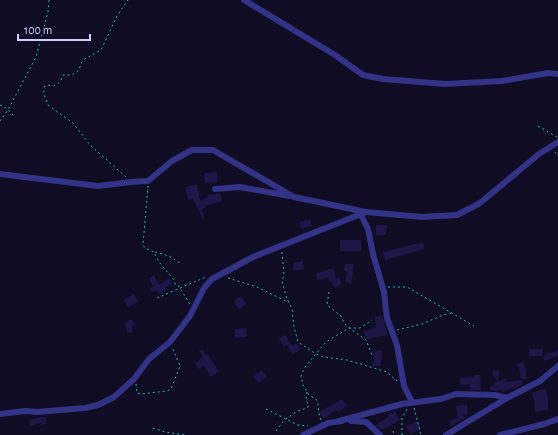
<svg xmlns="http://www.w3.org/2000/svg" width="558" height="435" font-family="'Alegreya Sans',sans-serif">
<rect width="100%" height="100%" fill="#0f0c24"/>
<g fill="#1d1646">
<path d="M217,172L218,182L205,183L204,173Z"/>
<path d="M197,184L200,201L208,197L207,195L220,193L222,201L205,206L206,208L202,209L204,220H203L193,199L188,200L185,187Z"/>
<path d="M310,219L312,226L301,229L299,222Z"/>
<path d="M376,225H387L386,235H376Z"/>
<rect x="340" y="240" width="21" height="11"/>
<path d="M423,242L425,249L385,260L383,252Z"/>
<path d="M303,261L304,269L294,271L293,263Z"/>
<path d="M345,264H354L351,284L345,282L347,271H344Z"/>
<path d="M328,269H334L336,279L339,278L342,284L335,288L331,281L329,282L328,278L317,280L316,273L328,270Z"/>
<path d="M154,275L159,285L169,278L172,283L165,288L166,290L159,295L157,290L152,293L149,289L153,286L149,278Z"/>
<path d="M134,294L138,302L128,307L124,300Z"/>
<path d="M238,297H241L247,304L243,306L242,308L239,309L235,305V301Z"/>
<path d="M382,315L388,335L366,339L364,331L376,328L375,317Z"/>
<path d="M131,319L136,324L132,326L133,332L127,333L125,323Z"/>
<path d="M246,328L247,337L235,338L234,329Z"/>
<path d="M285,335L292,346L296,343L301,349L293,354L287,345L284,347L279,338Z"/>
<path d="M202,349L206,355L208,354L219,372L211,377L204,366L198,369L195,363L203,357L199,351Z"/>
<rect x="529" y="349" width="14" height="7"/>
<path d="M382,350L381,366H372V362H374L373,351Z"/>
<path d="M558,350V356L544,361L543,357L545,356L543,355Z"/>
<path d="M523,362L526,370V379H521L519,367H517L516,364Z"/>
<path d="M261,370L267,377L258,383L253,377Z"/>
<path d="M493,370L499,371L498,381L506,378L507,382L522,380V385L502,392L501,389L497,391L490,390L489,388L497,382L495,376H492Z"/>
<path d="M474,375H480L481,390H470V384L460,385V378L474,377Z"/>
<path d="M545,388L548,397V410L535,412L534,403H535L532,393Z"/>
<path d="M342,399L347,406L338,412L336,410L324,419L319,412Z"/>
<path d="M467,404L468,414L463,415L465,418L451,426L450,420L458,418L456,406Z"/>
<path d="M395,411L400,420L382,430L375,425L389,417L387,415Z"/>
<path d="M41,417H46V424L41,425V423L30,426L29,420Z"/>
<path d="M418,421L421,429L410,434L406,426Z"/>
</g>
<g fill="none" stroke-linecap="round" stroke-linejoin="round">
<g stroke="#23bead" stroke-width="1" stroke-dasharray="2 3" stroke-linecap="butt">
<path d="M0,105L6,108L14,116"/>
<path d="M0,121L8,110L36,57L48,12L49,0"/>
<path d="M538,126L557,137"/>
<path d="M555,152L558,156"/>
<path d="M126,177L90,145L73,123L48,105L44,94V87C47,85 50,85 53,86C59,84 61,81 63,75H72L78,71L83,60L101,50L117,16L128,0"/>
<path d="M148,186L143,245L145,248L154,252L159,262L174,280L175,284L178,285L190,304"/>
<path d="M155,252L169,256L180,263"/>
<path d="M282,252L284,275L282,281L286,296L292,309L294,327L298,342L316,354L324,357L347,360L387,372L397,381"/>
<path d="M228,278L257,287L288,302"/>
<path d="M388,287H407L474,326"/>
<path d="M329,292L327,305L341,316L344,323L349,328L366,340L372,355"/>
<path d="M157,298L206,277"/>
<path d="M397,330L422,324L443,315L451,313"/>
<path d="M136,384L137,393L141,394L167,391L171,389L180,366L172,347"/>
<path d="M414,408L421,435"/>
<path d="M266,409L298,425L308,426"/>
<path d="M321,420C318,413 319,407 317,400L309,395L303,385L301,376L305,367L326,342L349,328H360L372,320"/>
<path d="M153,428L165,432L185,435"/>
<path d="M276,431C281,423 289,416 298,411C302,409 304,410 309,406L306,399L307,392"/>
<path d="M393,431L394,435"/>
<path d="M402,435V418L407,409"/>
</g>
<g stroke="#323387" stroke-width="6">
<path d="M244,0L335,55L363,75L383,79L445,84L502,81L548,73L558,74"/>
<path d="M0,174L98,186L131,182L148,181L172,161L192,150H213L294,197L366,212L422,217L457,215L480,203L539,154L558,142"/>
<path d="M215,189L240,187L289,196"/>
<path d="M361,215L368,229L373,254L384,292L387,318L397,345L404,386L412,402"/>
<path d="M0,414L25,411L37,412L85,408L98,405L114,397L134,379L149,359L170,342L190,316L204,288L212,279L253,257L366,212"/>
<path d="M339,421L402,404L441,399L456,394L495,395L507,398"/>
<path d="M351,421L366,422L380,435"/>
<path d="M303,435L328,423L342,421"/>
<path d="M446,435L507,398L540,381L558,366"/>
<path d="M500,435L544,424L558,419"/>
</g>
</g>
<path d="M18 34v6h72v-6" fill="none" stroke="#d2ceff" stroke-width="2"/>
<text x="24" y="34" font-size="12" fill="#d2ceff" stroke="#0f0c24" stroke-width="3" paint-order="stroke">100 m</text>
</svg>
